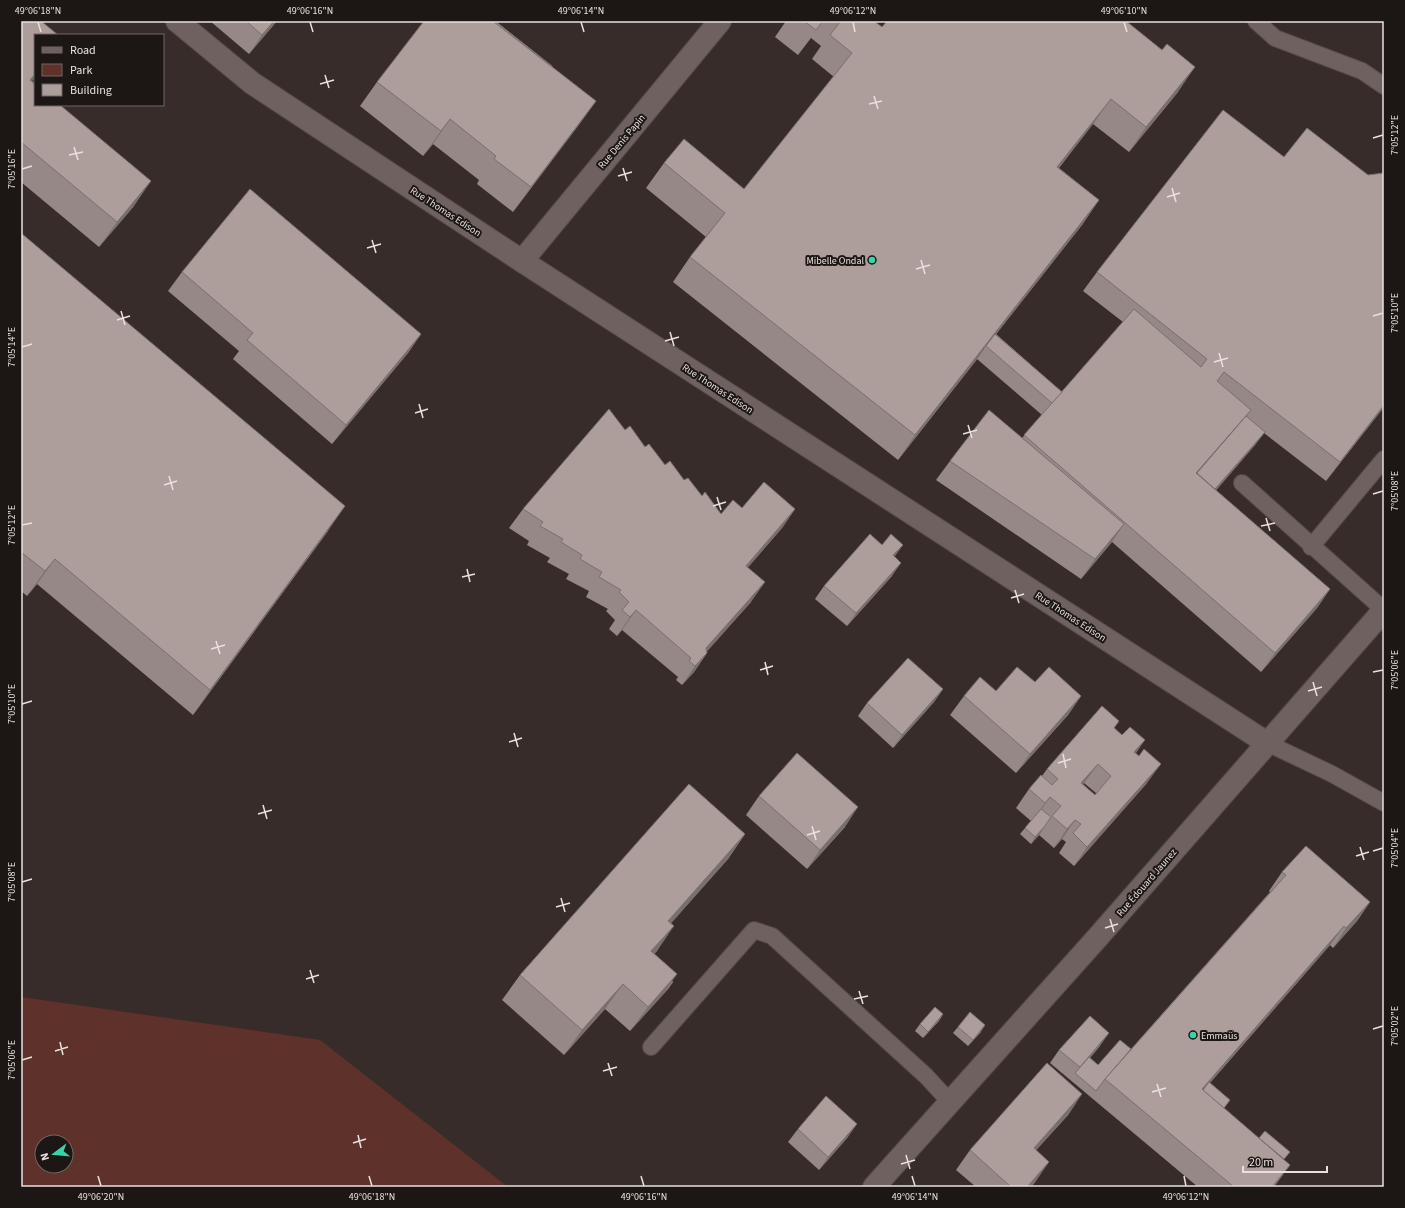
<svg xmlns="http://www.w3.org/2000/svg" width="1405" height="1208" font-family="'Source Sans 3',sans-serif">
<rect width="100%" height="100%" fill="#382c2a"/>
<path fill="#5e322b" fill-rule="evenodd" d="M21,997L320,1040L508,1187H21ZM42,1142H66V1166H42Z"/>
<g fill="none" stroke-linecap="round" stroke-linejoin="round">
<g stroke="#544a48" stroke-width="18">
<g id="lane">
<path d="M1256,21L1275,38L1362,71L1384,86"/>
<path d="M1242,483L1384,610"/>
<path d="M1311,547L1384,459"/>
<path d="M1267,743L1332,774L1384,803"/>
<path d="M651,1047L754,930L772,936L926,1076L950,1102"/>
</g>
</g>
<g stroke="#544a48" stroke-width="24">
<g id="street">
<path d="M177,21L252,83L522,261L1267,743"/>
<path d="M522,261L720,21"/>
<path d="M874,1187L1098,937L1384,610"/>
</g>
</g>
<use href="#lane" stroke="#6f615f" stroke-width="16"/>
<use href="#street" stroke="#6f615f" stroke-width="22"/>
</g>
<g fill="#958886" fill-rule="evenodd">
<path d="M21,21L35,77L32,81L134,206L99,247L21,182Z"/>
<path d="M210,21H277L249,54Z"/>
<path d="M786,21H874L882,27L1178,92L1129,152L1093,124L1059,168L1099,200L1082,225L996,334L1062,392L1123,322L1083,291L1097,272L1284,157L1368,175L1384,173V407L1326,481L1264,433L1255,445L1216,490L1330,589L1317,608L1261,672L1112,542L1081,579L936,480L950,461L1022,438L1042,415L977,359L978,358L898,460L673,282L690,257L706,237L646,188L664,163L744,189L834,77L812,59L821,46L811,38L798,55L775,37Z"/>
<path d="M552,67L596,101L578,126L513,212L477,184L479,180L433,144L423,156L360,106L377,82Z"/>
<path d="M21,233L328,531L193,715L37,584L27,596L21,591Z"/>
<path d="M182,272L421,334L408,353L332,444L233,359L239,351L168,291Z"/>
<path d="M625,430L645,447L665,465L684,480L721,514L742,508L795,509L782,528L748,567L751,602L707,651V653L694,672L682,685L676,680L678,677L622,630L617,636L609,629L615,620L606,611L608,609L586,597L589,591L566,579L569,574L547,562L550,558L527,545L529,541L509,528L523,509Z"/>
<path d="M882,545H903L894,557L892,576L847,626L815,599L824,586Z"/>
<path d="M1035,682L1081,696L1068,715L1016,773L950,715L964,696L996,691Z"/>
<path d="M943,689L934,702L893,748L858,716L867,703Z"/>
<path d="M1115,728L1136,753L1147,783L1074,866L1059,853L1066,842L1062,839L1054,848L1039,835L1040,834L1031,844L1020,834L1025,828L1031,821L1016,808L1029,789L1042,776L1047,769ZM1084,783L1096,793L1095,795L1083,784Z"/>
<path d="M759,796L845,827L807,869L746,815Z"/>
<path d="M745,834L728,859L671,923L657,951L654,954L677,974L672,981L669,988L630,1031L605,1009L564,1055L502,1000L520,975Z"/>
<path d="M1282,872L1370,902L1357,921L1333,948L1330,945L1210,1083L1224,1108L1290,1165L1274,1187H1198L1050,1063L1059,1050L1100,1046L1090,1058L1098,1065L1131,1049L1270,892L1269,891Z"/>
<path d="M943,1014L939,1021L923,1038L915,1031L920,1024Z"/>
<path d="M958,1027L981,1032L968,1046L953,1033Z"/>
<path d="M1069,1114L1036,1150V1181L1031,1187H976L956,1170L970,1150Z"/>
<path d="M798,1129L848,1137L819,1170L788,1142Z"/>
</g>
<g fill="#796f6d">
<path d="M274,21H277L249,54L262,35Z"/>
<path d="M1195,67L1178,92L1129,152L1146,127Z"/>
<path d="M35,74V77L21,95L30,80Z"/>
<path d="M1111,99L1093,124L1040,191L1057,167Z"/>
<path d="M596,101L578,126L513,212L531,187Z"/>
<path d="M450,119L433,144L423,156L441,131Z"/>
<path d="M151,181L134,206L99,247L117,222Z"/>
<path d="M1099,200L1082,225L987,346H986L978,358L898,460L915,435Z"/>
<path d="M421,334L408,353L332,444L346,425Z"/>
<path d="M1384,405V407L1326,481L1340,462Z"/>
<path d="M1251,410L1237,429L1193,480L1196,473Z"/>
<path d="M1265,432L1255,445L1201,508L1210,495Z"/>
<path d="M345,506L328,531L193,715L210,690Z"/>
<path d="M795,509L782,528L733,585L746,566Z"/>
<path d="M1124,524L1111,543L1081,579L1095,559Z"/>
<path d="M903,545L893,558V555Z"/>
<path d="M55,559L37,584L27,596L45,571Z"/>
<path d="M901,563L892,576L847,626L856,613Z"/>
<path d="M765,582L751,602L695,665L706,648Z"/>
<path d="M1330,589L1317,608L1261,672L1275,653Z"/>
<path d="M636,610L622,630L617,636L630,617Z"/>
<path d="M707,653L694,672L682,685L695,666Z"/>
<path d="M943,689L934,702L893,748L902,735Z"/>
<path d="M1081,696L1068,715L1016,773L1030,754Z"/>
<path d="M1145,740L1132,759L1134,752Z"/>
<path d="M1098,764L1084,783L1068,802L1081,783Z"/>
<path d="M1161,764L1147,783L1074,866L1087,847Z"/>
<path d="M1050,797L1037,816L1032,822L1045,803Z"/>
<path d="M858,807L845,827L807,869L820,850Z"/>
<path d="M1075,820L1062,839L1054,848L1067,829Z"/>
<path d="M1044,827L1040,834L1031,844L1035,837Z"/>
<path d="M745,834L728,859L651,946L668,921Z"/>
<path d="M1370,902L1357,921L1333,948L1346,928Z"/>
<path d="M674,926L657,951L639,970L651,951Z"/>
<path d="M1344,926L1330,945L1193,1102L1202,1089Z"/>
<path d="M677,974L664,992L673,982L669,988L630,1031L648,1007Z"/>
<path d="M623,984L605,1009L564,1055L582,1030Z"/>
<path d="M943,1014L939,1021L923,1038Z"/>
<path d="M985,1025L981,1032L968,1046L973,1040Z"/>
<path d="M1109,1033L1100,1046L1076,1074L1075,1073L1080,1067Z"/>
<path d="M1082,1094L1069,1114L1021,1167L1034,1148Z"/>
<path d="M857,1124L848,1137L819,1170L828,1157Z"/>
<path d="M1049,1162L1036,1181L1031,1187H1027Z"/>
<path d="M1290,1165L1274,1187H1272Z"/>
</g>
<g fill="#ad9e9c" stroke="#796f6d" fill-rule="evenodd">
<path d="M21,21H41L58,35H35V74L30,80L35,84V105H60L151,181L117,222L21,142Z"/>
<path d="M246,21H274L262,35Z"/>
<path d="M424,21H493L596,101L531,187L494,159L496,156L450,119L441,131L377,82Z"/>
<path d="M493,21H495L552,66V67Z"/>
<path d="M804,21H823L816,30Z"/>
<path d="M838,21H874L882,27L887,21H1126L1162,50L1167,44L1195,67L1146,127L1111,99L1057,167L1099,200L915,435L690,257L725,213L664,163L684,139L744,189L852,53L830,35L840,22Z"/>
<path d="M1223,110L1284,157L1307,128L1368,175L1384,173V405L1340,462L1224,372L1217,381L1251,410L1196,473L1330,589L1275,653L1024,435L1134,309L1201,367L1207,359L1097,272Z"/>
<path d="M250,189L421,334L346,425L247,340L253,333L182,272Z"/>
<path d="M21,233L345,506L210,690L55,559L45,571L21,552Z"/>
<path d="M995,334L1062,392L1052,403L986,346Z"/>
<path d="M609,409L625,430L630,426L645,447L649,444L665,465L670,461L684,480L688,478L702,496L705,492L721,514L733,500L742,508L764,482L795,509L746,566L765,582L706,648L707,653L695,666L689,661L691,658L636,610L630,617L622,610L629,602L619,592L621,590L599,577L602,572L580,559L582,555L561,542L563,539L540,526L543,522L523,509Z"/>
<path d="M989,410L1124,524L1095,559L950,461Z"/>
<path d="M1246,416L1265,432L1215,489L1197,473Z"/>
<path d="M870,534L882,545L891,534L903,545L893,555L901,563L856,613L824,586Z"/>
<path d="M908,658L943,689L902,735L867,703Z"/>
<path d="M1017,667L1035,682L1049,667L1081,696L1030,754L964,696L980,677L996,691Z"/>
<path d="M1102,706L1119,721L1114,728L1122,735L1130,727L1145,740L1134,752L1139,756L1144,749L1161,764L1087,847L1073,833L1081,824L1075,820L1067,829L1052,816L1061,806L1050,797L1045,803L1029,789L1041,775L1052,785L1058,779L1047,769ZM1098,764L1111,776L1095,795L1081,783Z"/>
<path d="M797,753L858,807L820,850L759,796Z"/>
<path d="M689,784L745,834L668,921L674,926L651,951L677,974L648,1007L623,984L582,1030L520,975Z"/>
<path d="M1041,809L1051,817L1044,827L1035,837L1025,828Z"/>
<path d="M1306,846L1370,902L1346,928L1344,926L1202,1089L1290,1165L1272,1187H1234L1105,1079L1286,875L1282,872Z"/>
<path d="M672,981L673,982L664,992Z"/>
<path d="M935,1007L943,1014L928,1032L920,1024Z"/>
<path d="M970,1012L985,1025L973,1040L958,1027Z"/>
<path d="M1090,1016L1109,1033L1080,1067L1059,1050Z"/>
<path d="M1120,1040L1131,1049L1105,1079L1096,1091L1075,1073L1089,1057L1098,1065Z"/>
<path d="M1047,1063L1082,1094L1034,1148L1049,1162L1027,1187H1011L970,1150Z"/>
<path d="M1209,1082L1230,1100L1224,1108L1203,1090Z"/>
<path d="M826,1096L857,1124L828,1157L798,1129Z"/>
<path d="M1265,1131L1290,1152L1284,1159L1259,1138Z"/>
</g>
<path fill="none" stroke="#e9e1e0" stroke-width="1.5" d="M38,22L41,32M310,22L313,32M581,22L584,32M853,22L855,32M1124,22L1127,32M325,75L329,88M320,84L334,80M874,96L878,109M869,104L882,101M1373,138L1383,135M74,147L78,160M69,155L83,152M623,168L627,181M22,169L32,166M618,176L632,172M1172,188L1176,202M1167,197L1180,193M372,240L376,253M367,248L381,244M921,260L925,274M916,269L930,265M121,311L125,325M1373,316L1383,313M117,320L130,316M670,332L674,346M665,341L679,337M22,347L32,344M1219,353L1223,367M1214,362L1228,358M419,404L423,418M415,413L428,409M968,425L972,438M963,434L977,430M169,476L173,490M164,485L177,481M1373,494L1383,491M717,497L721,510M713,506L726,502M1266,518L1270,531M22,525L32,523M1261,526L1275,523M467,569L470,582M462,577L475,574M1015,590L1019,603M1011,598L1024,594M216,641L220,654M211,649L225,645M765,662L768,675M760,670L773,666M1373,672L1383,670M1313,682L1317,696M1308,691L1322,687M22,704L32,701M514,733L518,747M509,742L522,738M1063,754L1066,768M1058,763L1071,759M263,805L267,819M258,814L272,810M812,826L816,840M807,835L820,831M1360,847L1364,860M1373,851L1383,848M1356,856L1369,852M22,882L32,879M561,898L565,912M556,907L570,903M1110,919L1114,932M1105,928L1118,924M310,970L314,983M306,979L319,975M859,991L863,1004M854,999L868,996M1373,1029L1383,1026M60,1042L63,1055M55,1051L68,1047M22,1060L32,1057M608,1063L612,1076M603,1071L617,1067M1157,1084L1161,1097M1152,1092L1166,1088M358,1135L361,1148M353,1143L366,1139M906,1155L910,1169M901,1164L915,1160M98,1176L101,1186M369,1176L372,1186M641,1176L644,1186M912,1176L915,1186M1184,1176L1186,1186"/>
<g fill="#36d4a7" stroke="#1c1615" stroke-width="1.5">
<circle cx="872" cy="260" r="4"/>
<circle cx="1193" cy="1035" r="4"/>
</g>
<g text-anchor="middle" stroke-width="4" stroke-linejoin="round" paint-order="stroke">
<g font-size="10" fill="#e9e1e0" stroke="#1c1615">
<text transform="translate(621 141) rotate(-50)" y="4">Rue Denis Papin</text>
<text transform="translate(446 211) rotate(33)" y="4">Rue Thomas Edison</text>
<text transform="translate(718 388) rotate(33)" y="4">Rue Thomas Edison</text>
<text transform="translate(1071 616) rotate(33)" y="4">Rue Thomas Edison</text>
<text transform="translate(1146 882) rotate(-49)" y="4">Rue Édouard Jaunez</text>
</g>
<g font-size="10" fill="#e9e1e0" stroke="#1c1615" text-anchor="end">
<text x="864" y="264">Mibelle Ondal</text>
<text x="1201" y="1039" text-anchor="start">Emmaüs</text>
</g>
</g>
<rect width="1405" height="1208" fill="none" stroke="#1c1615" stroke-width="44"/>
<rect x="34" y="34" width="130" height="72" fill="#1c1615" stroke="#6e6766"/>
<rect x="42" y="47" width="20" height="6" fill="#6f615f" stroke="#6e6766"/>
<text x="70" y="54" font-size="12" fill="#e9e1e0">Road</text>
<rect x="42" y="64" width="20" height="12" fill="#5e322b" stroke="#6e6766"/>
<text x="70" y="74" font-size="12" fill="#e9e1e0">Park</text>
<rect x="42" y="84" width="20" height="12" fill="#ad9e9c" stroke="#6e6766"/>
<text x="70" y="94" font-size="12" fill="#e9e1e0">Building</text>
<g transform="translate(54 1154) rotate(254)"><circle r="19" fill="#1c1615" stroke="#6e6766"/>
<path d="M0-3L7 15L0 10L-7 15Z" fill="#36d4a7"/>
<text y="-6" font-size="11" font-weight="bold" text-anchor="middle" fill="#e9e1e0">N</text>
</g>
<path d="M1243 1166v6h84v-6" fill="none" stroke="#e9e1e0" stroke-width="2"/>
<text x="1249" y="1166" font-size="12" fill="#e9e1e0" stroke="#1c1615" stroke-width="3" paint-order="stroke">20 m</text>
<rect x="22" y="22" width="1361" height="1164" fill="none" stroke="#e9e1e0" stroke-width="1.5"/>
<g font-size="10" text-anchor="middle" fill="#e9e1e0">
<text x="38" y="14">49°06'18"N</text>
<text x="310" y="14">49°06'16"N</text>
<text x="581" y="14">49°06'14"N</text>
<text x="853" y="14">49°06'12"N</text>
<text x="1124" y="14">49°06'10"N</text>
<text transform="translate(1394 135) rotate(-90)" y="4">7°05'12"E</text>
<text transform="translate(11 169) rotate(-90)" y="4">7°05'16"E</text>
<text transform="translate(1394 313) rotate(-90)" y="4">7°05'10"E</text>
<text transform="translate(11 347) rotate(-90)" y="4">7°05'14"E</text>
<text transform="translate(1394 491) rotate(-90)" y="4">7°05'08"E</text>
<text transform="translate(11 525) rotate(-90)" y="4">7°05'12"E</text>
<text transform="translate(1394 670) rotate(-90)" y="4">7°05'06"E</text>
<text transform="translate(11 704) rotate(-90)" y="4">7°05'10"E</text>
<text transform="translate(1394 848) rotate(-90)" y="4">7°05'04"E</text>
<text transform="translate(11 882) rotate(-90)" y="4">7°05'08"E</text>
<text transform="translate(1394 1026) rotate(-90)" y="4">7°05'02"E</text>
<text transform="translate(11 1060) rotate(-90)" y="4">7°05'06"E</text>
<text x="101" y="1200">49°06'20"N</text>
<text x="372" y="1200">49°06'18"N</text>
<text x="644" y="1200">49°06'16"N</text>
<text x="915" y="1200">49°06'14"N</text>
<text x="1186" y="1200">49°06'12"N</text>
</g>
</svg>
